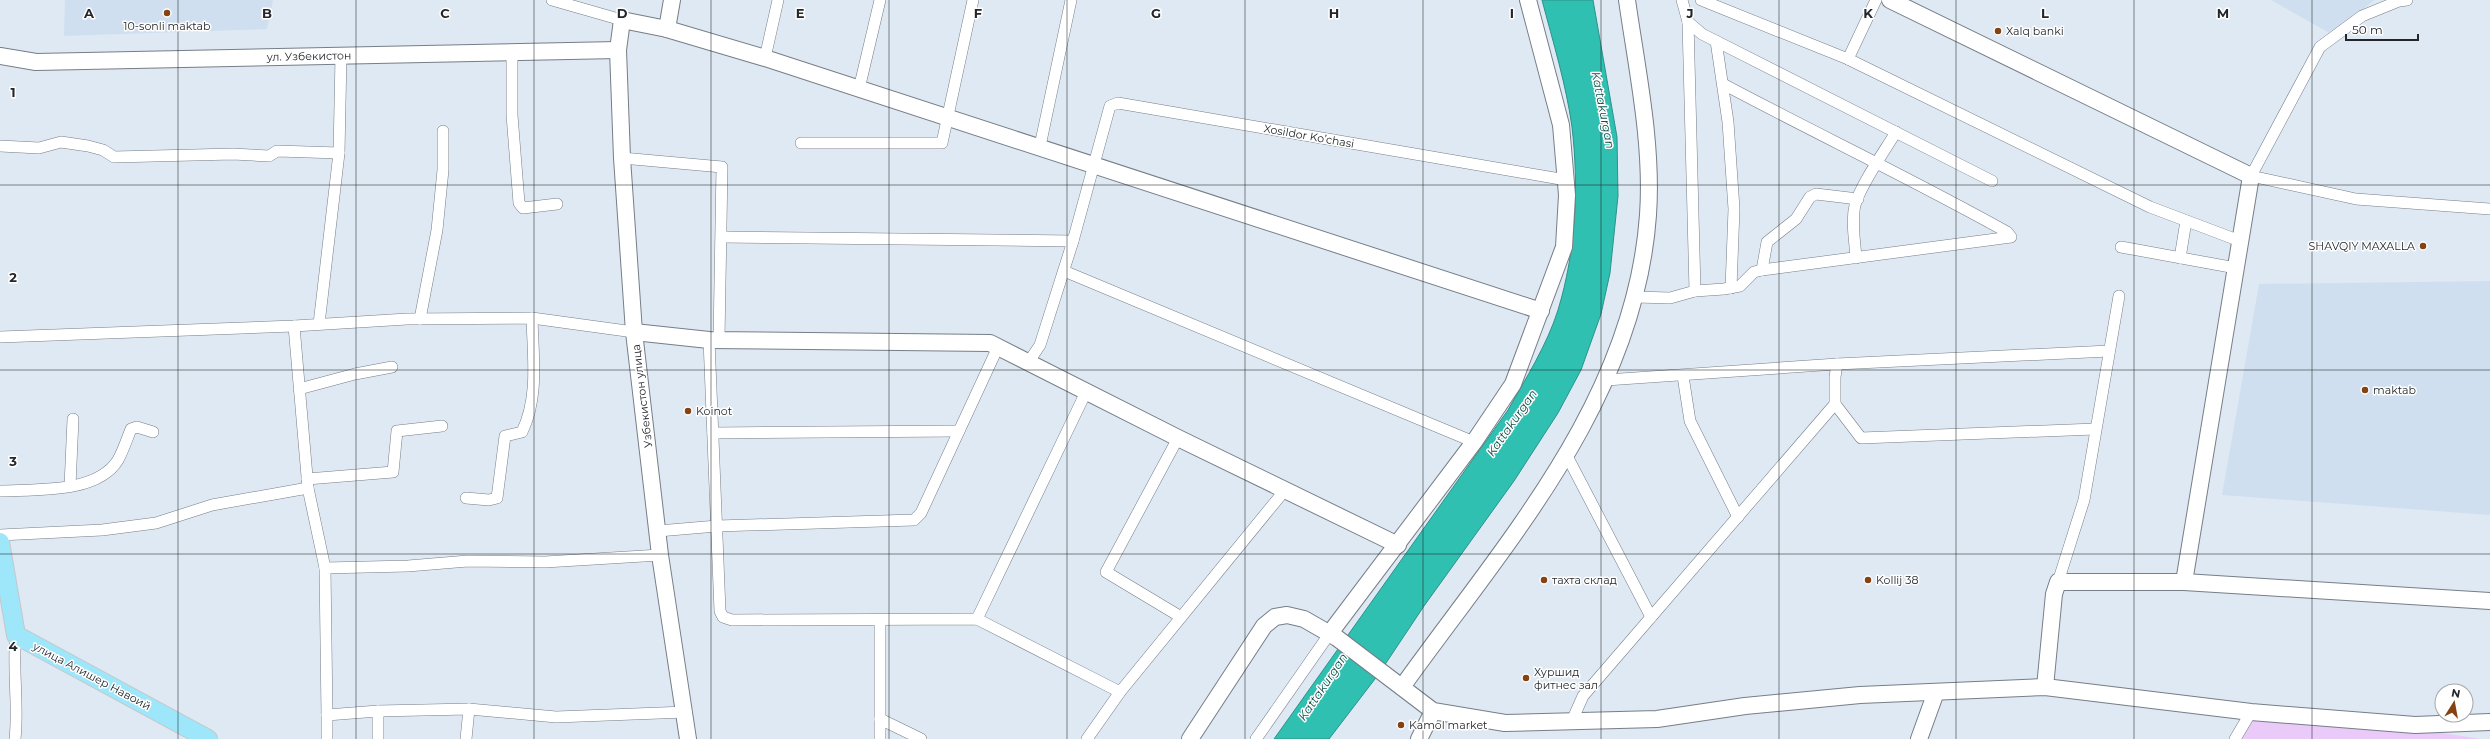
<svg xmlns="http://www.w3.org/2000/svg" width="2490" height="739" font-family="Montserrat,sans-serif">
<rect width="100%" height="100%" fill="#dfe9f3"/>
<g fill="#d0dfef">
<path d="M65,0H273L267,29L64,36Z"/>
<path d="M2271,0H2374L2333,35Z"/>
<path d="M2490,281V515L2222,495L2259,284Z"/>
</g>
<path fill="#e9caf8" d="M2251,720L2442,733L2481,739H2241Z"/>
<path fill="#30c0b2" stroke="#2c9289" d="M1542,0H1593L1617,137L1618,196L1610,273L1601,314L1581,370L1558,413L1514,481L1424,606L1378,675L1329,739H1274L1508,410C1526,378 1547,345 1558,310C1576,251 1579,187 1572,127C1566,84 1553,42 1542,0Z"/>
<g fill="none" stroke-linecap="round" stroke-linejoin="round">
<g stroke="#767e87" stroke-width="12">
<g id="street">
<path d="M552,0L622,20"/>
<path d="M1682,0L1688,22L1702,34L1992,181"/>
<path d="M1701,0L1848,59L2150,207L2240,241"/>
<path d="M2407,0L2399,1L2362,16L2320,47L2251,176L2356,199L2490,209"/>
<path d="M1688,22L1695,291"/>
<path d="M1716,41L1728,122L1734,209L1731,288"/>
<path d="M512,52V115L519,203L523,208L557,204"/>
<path d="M765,58L778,0"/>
<path d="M1848,59L1876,0"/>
<path d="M859,89L880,0"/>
<path d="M801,143H942L973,0"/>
<path d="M0,146L39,148L61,142L88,146L103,150L114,157L233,154L269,156L277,151L339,153"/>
<path d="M1040,146L1071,0"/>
<path d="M622,158L722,167L719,340"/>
<path d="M722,237L1073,241"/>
<path d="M2121,247L2236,268"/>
<path d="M1856,258C1855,241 1851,222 1855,205C1861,184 1884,152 1896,132"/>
<path d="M2180,258L2186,221"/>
<path d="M1762,270L1767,242L1796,219L1810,197L1816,194L1858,199"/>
<path d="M1064,271L1474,442"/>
<path d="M1636,297L1670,298L1695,291L1724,289L1740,286L1754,272L1762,270L2011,237L2007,232C1914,180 1817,134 1723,84"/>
<path d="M420,319L437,230L443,170V131"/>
<path d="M319,324L339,153L341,56"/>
<path d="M294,326L308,488L325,568"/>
<path d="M0,337L294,326L407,319L532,318L634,332"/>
<path d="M709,340L720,611L723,617L732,620L977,619L1120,692"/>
<path d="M1028,363L1040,345L1073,241L1110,106L1118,103L1566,180"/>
<path d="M1683,376L1690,421L1738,517"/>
<path d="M1606,380L1837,364L2109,351"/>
<path d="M299,389L355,374L392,367"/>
<path d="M1835,404L1861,438L2095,429"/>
<path d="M713,433L959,431"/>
<path d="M1178,438L1106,572L1181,617"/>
<path d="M1567,456L1651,617"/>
<path d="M307,479L393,472L397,431L442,426"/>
<path d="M70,486L73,419"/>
<path d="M0,491C35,489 97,494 118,460C123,451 127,439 131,429L137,427L153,432"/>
<path d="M466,498L489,500L497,498L505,436L522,432C539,397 533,357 532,318"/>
<path d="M658,531L717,526L914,520L921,513L998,347"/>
<path d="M0,535L102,530L156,523L212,505L308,488"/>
<path d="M2058,582L2084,500L2119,296"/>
<path d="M977,619L1086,392"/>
<path d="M880,621V739"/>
<path d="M378,711V739"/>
<path d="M327,715L325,568L408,566L468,561L545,562L660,555"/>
<path d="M880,719L921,739"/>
<path d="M1571,723L1583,696L1835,404V377L1837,364"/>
<path d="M15,739C19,704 12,670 16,635"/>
<path d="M327,739V715L378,711L469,709L556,717L686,712"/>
<path d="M466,739L469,709"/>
<path d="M1087,739L1120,692L1285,490"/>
<path d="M1256,739L1330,633"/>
<path d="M2235,739L2251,712"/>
</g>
</g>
<g stroke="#767e87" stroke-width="18">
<g id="secondary">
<path d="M1890,0L2251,176L2184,582"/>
<path d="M667,29L672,0"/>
<path d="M0,56L36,62L618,50"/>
<path d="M634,332L709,340L990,343L1178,438L1398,545"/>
<path d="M1330,633L1474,442L1513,384L1564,247L1567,195L1561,125L1528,0"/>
<path d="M1402,687C1505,543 1635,401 1648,215C1653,144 1637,70 1627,0"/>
<path d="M2045,687L2054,594L2058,582H2184L2490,601"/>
<path d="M688,739L660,555L634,332L622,158L618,50L622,20L667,29L765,58L1541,311"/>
<path d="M1190,739L1264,626L1275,617L1287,615L1304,619L1337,638L1433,711L1505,723L1657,719L1745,706L1860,695L2045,687L2251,712L2415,725L2490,722"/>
<path d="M1419,739L1433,711"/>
<path d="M1919,739L1936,692"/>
</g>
</g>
<g stroke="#c6c7c8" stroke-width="20">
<path id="primary" d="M0,542L16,635L208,739"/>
</g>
<use href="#street" stroke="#fff" stroke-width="11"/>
<use href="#secondary" stroke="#fff" stroke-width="16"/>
<use href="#primary" stroke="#9ee6f9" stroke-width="18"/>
</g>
<path fill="none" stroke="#23262a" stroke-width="1" stroke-opacity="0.55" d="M178,0V739M356,0V739M534,0V739M711,0V739M889,0V739M1067,0V739M1245,0V739M1423,0V739M1601,0V739M1779,0V739M1956,0V739M2134,0V739M2312,0V739M0,185H2490M0,370H2490M0,554H2490"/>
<g fill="#854213" stroke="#fff" stroke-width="1.5">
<circle cx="167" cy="13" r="4"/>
<circle cx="1998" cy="31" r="4"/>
<circle cx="2423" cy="246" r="4"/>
<circle cx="2365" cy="390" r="4"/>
<circle cx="688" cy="411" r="4"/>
<circle cx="1544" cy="580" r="4"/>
<circle cx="1868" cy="580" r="4"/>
<circle cx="1526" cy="678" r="4"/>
<circle cx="1401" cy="725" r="4"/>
</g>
<g text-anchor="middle" stroke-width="3" stroke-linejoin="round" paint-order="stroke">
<g font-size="11" fill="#23262a" stroke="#fff" text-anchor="start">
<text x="167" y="30" text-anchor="middle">10-sonli maktab</text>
<text x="2006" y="35">Xalq banki</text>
<text x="2415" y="250" text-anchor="end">SHAVQIY MAXALLA</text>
<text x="2373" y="394">maktab</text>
<text x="696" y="415">Koinot</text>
<text x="1552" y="584">тахта склад</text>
<text x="1876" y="584">Kollij 38</text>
<text x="1534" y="676">Хуршид<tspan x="1534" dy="13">фитнес зал</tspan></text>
<text x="1409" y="729">Kamol market</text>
</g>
<g font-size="11" fill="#23262a" stroke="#fff">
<text transform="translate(309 56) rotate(-1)" y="4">ул. Узбекистон</text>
<text transform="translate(1309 136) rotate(10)" y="4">Xosildor Ko’chasi</text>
<text transform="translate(642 396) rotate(-97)" y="4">Узбекистон улица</text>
<text transform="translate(92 676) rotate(28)" y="4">улица Алишер Навоий</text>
</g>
<g font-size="12" font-style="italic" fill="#124d47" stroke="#fff">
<text transform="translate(1603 110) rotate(79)" y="4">Kattakurgan</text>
<text transform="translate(1512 423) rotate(-55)" y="4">Kattakurgan</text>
<text transform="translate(1323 687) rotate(-56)" y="4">Kattakurgan</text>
</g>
</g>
<g font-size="13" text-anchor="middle" font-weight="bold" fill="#23262a" stroke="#fff" stroke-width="3" stroke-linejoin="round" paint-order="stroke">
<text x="89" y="18">A</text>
<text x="267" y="18">B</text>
<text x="445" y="18">C</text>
<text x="622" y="18">D</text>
<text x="800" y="18">E</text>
<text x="978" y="18">F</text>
<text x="1156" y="18">G</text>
<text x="1334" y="18">H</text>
<text x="1512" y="18">I</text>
<text x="1690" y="18">J</text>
<text x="1868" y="18">K</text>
<text x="2045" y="18">L</text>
<text x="2223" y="18">M</text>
<text x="13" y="97">1</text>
<text x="13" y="282">2</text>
<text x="13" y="466">3</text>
<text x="13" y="651">4</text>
</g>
<g transform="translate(2454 703) rotate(11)"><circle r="19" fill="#ffffff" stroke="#a7a8aa"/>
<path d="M0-3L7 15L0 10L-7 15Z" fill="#854213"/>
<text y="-6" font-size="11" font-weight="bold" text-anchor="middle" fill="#23262a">N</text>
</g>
<path d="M2346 34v6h72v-6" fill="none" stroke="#23262a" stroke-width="2"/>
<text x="2352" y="34" font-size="12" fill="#23262a" stroke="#ffffff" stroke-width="3" paint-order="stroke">50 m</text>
</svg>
